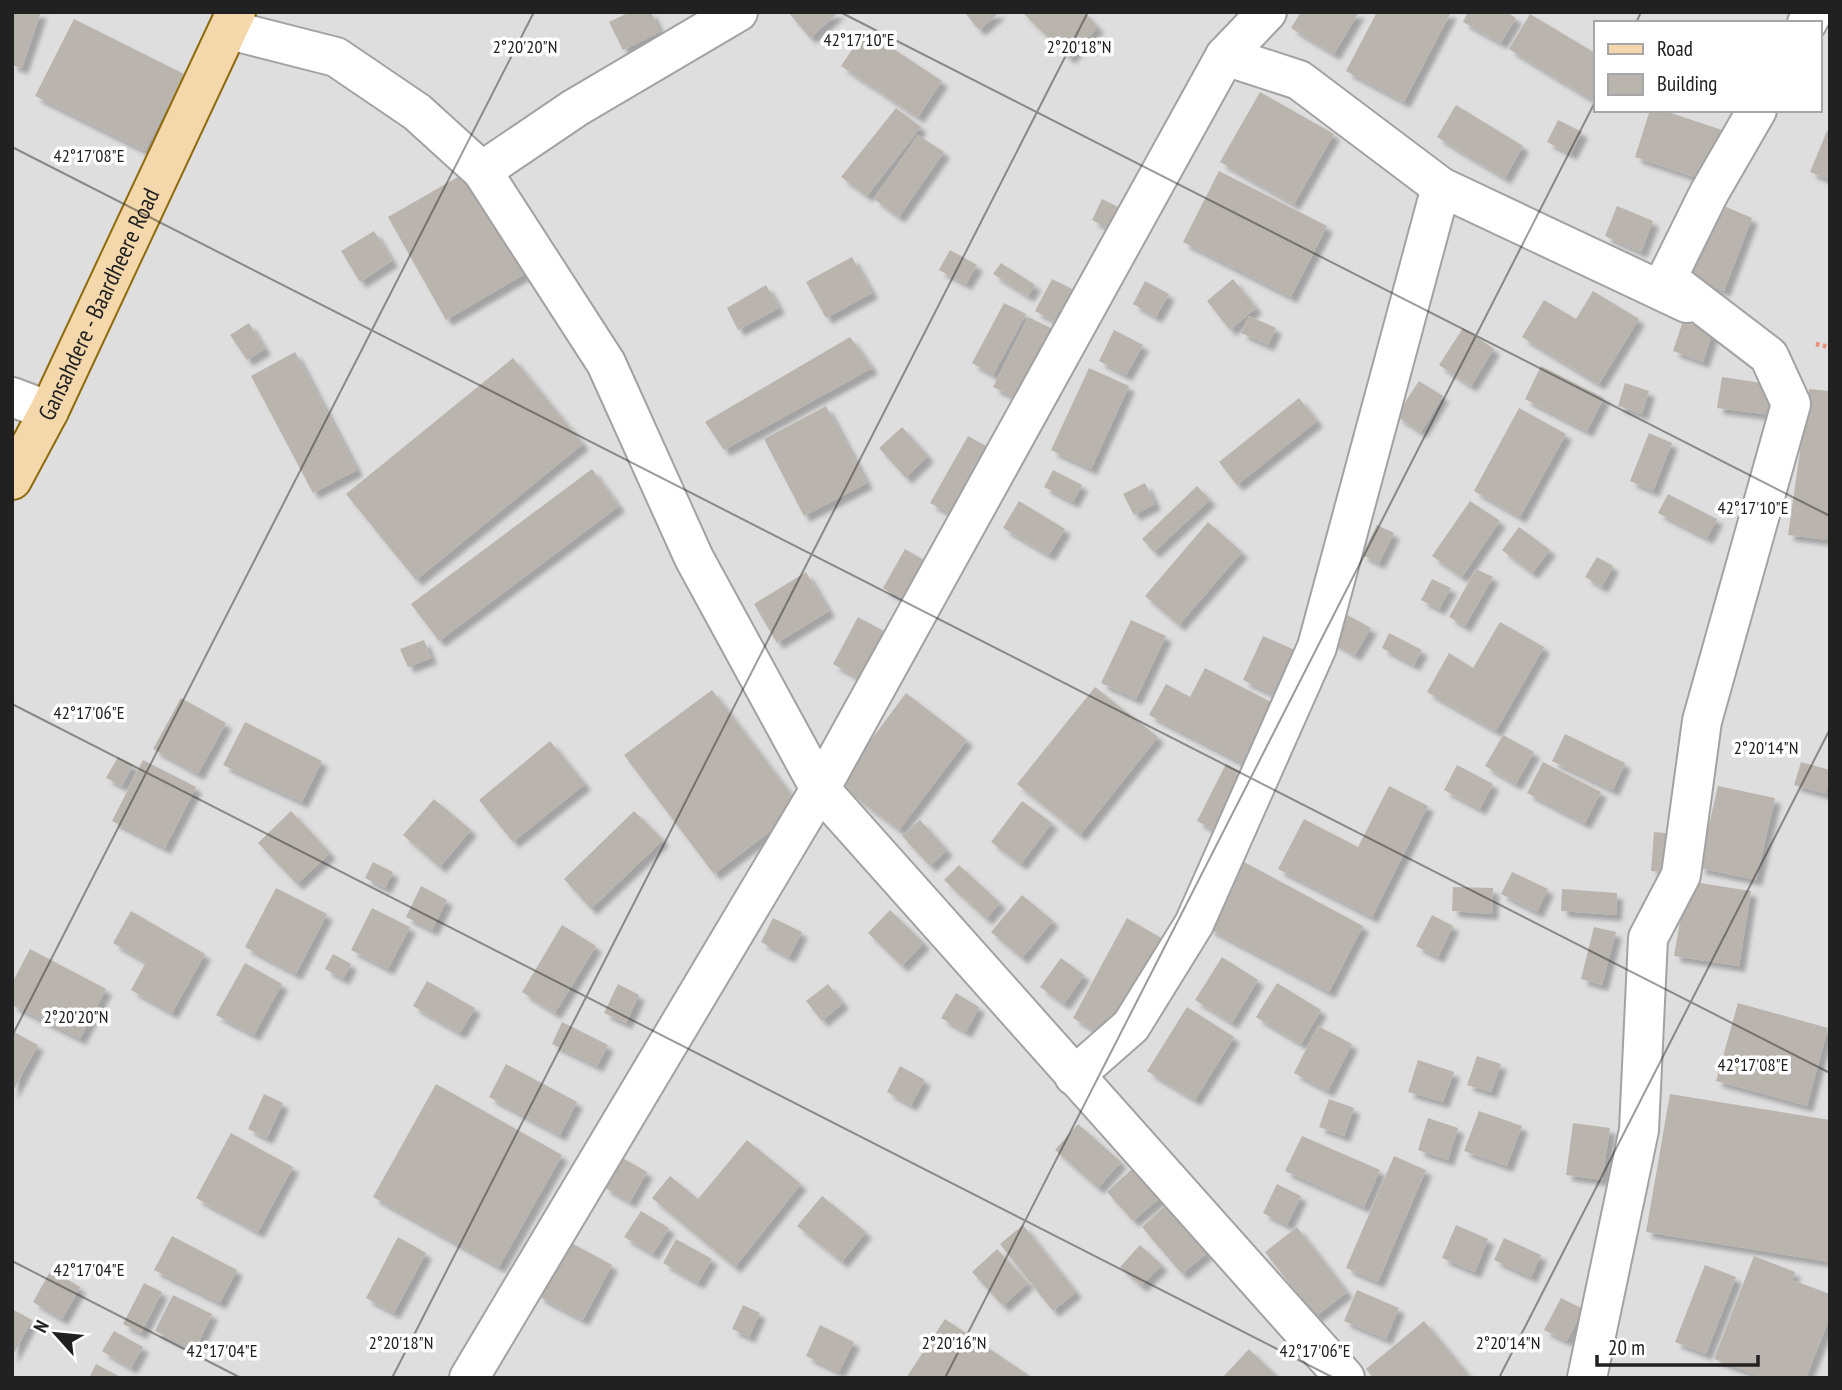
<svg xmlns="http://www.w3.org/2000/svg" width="1842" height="1390" font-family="'PT Sans Narrow',sans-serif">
<defs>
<filter id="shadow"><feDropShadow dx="6" dy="6" stdDeviation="2" flood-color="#0004"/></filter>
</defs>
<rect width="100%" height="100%" fill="#f0eee8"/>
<path fill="#dfdede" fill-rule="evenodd" d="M12,12H1830V1378H12ZM1595,23H1819V110H1595Z"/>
<g fill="#bab4ae" filter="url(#shadow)">
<path d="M12,12H41L22,68L12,65Z"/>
<path d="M630,12H651L660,32L623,50L609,22Z"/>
<path d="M788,12H839L810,38Z"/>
<path d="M969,12H1000L979,30L966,14Z"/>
<path d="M1022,12H1084L1098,27L1069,58Z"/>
<path d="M1301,12H1359L1334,54L1291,28Z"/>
<path d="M1377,12H1451L1404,102L1346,71Z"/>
<path d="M1468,12H1506L1516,18L1501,43L1463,22Z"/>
<path d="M1530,14L1595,53L1594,101L1509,49Z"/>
<path d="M74,19L184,74L145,151L35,96Z"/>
<path d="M865,30L942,81L918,117L841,66Z"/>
<path d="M1260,92L1334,134L1294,204L1220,162Z"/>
<path d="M1456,105L1523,146L1505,178L1437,137Z"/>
<path d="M896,108L921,127L867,196L841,177Z"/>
<path d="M1650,110H1662L1722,130L1706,181L1635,157Z"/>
<path d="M1558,120L1582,132L1571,154L1547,142Z"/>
<path d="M1827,131L1830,132V180L1810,172Z"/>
<path d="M918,135L944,152L899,217L874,199Z"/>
<path d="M470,170L528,272L446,320L388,217Z"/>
<path d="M1219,171L1327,226L1291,297L1183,242Z"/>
<path d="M1102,199L1124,210L1114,231L1092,220Z"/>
<path d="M1719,204L1752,218L1724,291L1689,277Z"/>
<path d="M1617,206L1653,221L1641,252L1605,236Z"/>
<path d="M374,231L392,261L360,282L341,251Z"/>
<path d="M950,250L977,265L966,284L939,270Z"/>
<path d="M852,257L872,293L826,318L806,282Z"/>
<path d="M1001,263L1035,285L1028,296L993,274Z"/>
<path d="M1052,279L1084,295L1068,328L1035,311Z"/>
<path d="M1233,279L1256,308L1230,330L1207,301Z"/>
<path d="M1145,281L1169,294L1156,317L1133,304Z"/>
<path d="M766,285L779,308L738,330L727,308Z"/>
<path d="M1593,291L1639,319L1599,384L1522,337L1544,300L1576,319Z"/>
<path d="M1004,303L1026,314L993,375L972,363Z"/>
<path d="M1249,316L1276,328L1268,345L1241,333Z"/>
<path d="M1028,317L1055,330L1021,400L993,387Z"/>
<path d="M1683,321L1713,332L1703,362L1673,351Z"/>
<path d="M249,323L265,349L247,360L230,335Z"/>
<path d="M1463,328L1494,349L1471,386L1439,365Z"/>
<path d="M1114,330L1143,345L1126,375L1099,361Z"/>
<path d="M850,337L872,368L724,450L705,422Z"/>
<path d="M295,352L357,470L313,493L251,376Z"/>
<path d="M513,358L583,444L416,580L346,494Z"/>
<path d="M1541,366L1604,398L1587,431L1525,399Z"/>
<path d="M1089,368L1129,386L1091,469L1051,450Z"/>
<path d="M1722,377L1775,385L1771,415L1717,408Z"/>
<path d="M1419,381L1443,396L1421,432L1396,416Z"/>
<path d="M1625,383L1649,391L1642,414L1618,406Z"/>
<path d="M1809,389L1830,391L1828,540L1788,535Z"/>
<path d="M1299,398L1317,421L1237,485L1219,462Z"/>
<path d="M826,406L867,483L804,516L764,439Z"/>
<path d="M1519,408L1566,434L1520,517L1474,491Z"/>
<path d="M902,427L928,456L906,478L879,448Z"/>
<path d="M1649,433L1672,443L1653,491L1630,481Z"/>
<path d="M968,436L995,451L958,518L930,503Z"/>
<path d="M592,469L619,506L439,641L411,604Z"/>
<path d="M1053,470L1082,485L1073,502L1044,487Z"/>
<path d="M1145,483L1155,504L1134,515L1123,494Z"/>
<path d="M1197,486L1210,500L1154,552L1142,539Z"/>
<path d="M1668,494L1717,519L1707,538L1658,513Z"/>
<path d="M1019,501L1065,529L1049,555L1003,528Z"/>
<path d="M1470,501L1500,521L1462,577L1432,556Z"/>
<path d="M1208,522L1242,552L1179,625L1145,596Z"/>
<path d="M1377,525L1394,533L1379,563L1362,555Z"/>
<path d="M1519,527L1550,550L1532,573L1502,550Z"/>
<path d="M905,549L929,563L907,603L883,588Z"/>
<path d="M1597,557L1613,566L1602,587L1585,577Z"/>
<path d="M1476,569L1493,577L1465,626L1449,617Z"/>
<path d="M806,572L829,611L777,643L754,604Z"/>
<path d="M1432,579L1451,588L1439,609L1421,600Z"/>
<path d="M1340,611L1371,628L1355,655L1325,637Z"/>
<path d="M858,617L891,635L867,683L833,664Z"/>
<path d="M1131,620L1166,636L1136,699L1101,683Z"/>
<path d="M1500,622L1544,647L1496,731L1427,692L1449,653L1473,668Z"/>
<path d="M1389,633L1422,650L1414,665L1382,648Z"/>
<path d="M1263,636L1304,654L1283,699L1243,680Z"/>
<path d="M424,640L431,658L408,667L400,649Z"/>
<path d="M1205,668L1279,706L1248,766L1149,715L1166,684L1190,697Z"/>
<path d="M1095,687L1158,737L1080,835L1017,784Z"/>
<path d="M712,690L801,808L714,874L624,755Z"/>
<path d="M906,693L967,740L899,830L838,784Z"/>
<path d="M181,698L226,723L198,774L153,749Z"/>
<path d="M245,722L322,761L302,802L223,765Z"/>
<path d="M1565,734L1625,763L1613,790L1552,761Z"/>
<path d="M1503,735L1534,752L1516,784L1485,766Z"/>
<path d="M550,741L585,784L513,842L479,800Z"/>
<path d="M118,757L133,765L122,786L106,778Z"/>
<path d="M143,760L196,787L165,848L112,821Z"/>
<path d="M1543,762L1601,792L1585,823L1527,793Z"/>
<path d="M1801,762L1830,770L1826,794L1794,785Z"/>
<path d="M1226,764L1247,775L1218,832L1197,821Z"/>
<path d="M1457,765L1493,784L1480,809L1444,790Z"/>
<path d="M1389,786L1428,806L1372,917L1278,869L1304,819L1358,847Z"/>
<path d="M1718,786L1775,798L1756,880L1699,868Z"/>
<path d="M434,799L471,830L440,867L403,835Z"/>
<path d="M1022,801L1052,823L1021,864L991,842Z"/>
<path d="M291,811L330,853L297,884L258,843Z"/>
<path d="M634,811L663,840L591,909L564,879Z"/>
<path d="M920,820L947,850L930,866L902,836Z"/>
<path d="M1654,832L1675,834L1671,873L1651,871Z"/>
<path d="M373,862L393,872L385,888L365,878Z"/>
<path d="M1244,862L1363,926L1329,992L1208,928Z"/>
<path d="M959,865L1000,903L986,919L944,880Z"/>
<path d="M1512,872L1548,889L1537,912L1501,894Z"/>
<path d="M1687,881L1751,891L1739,966L1674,956Z"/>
<path d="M421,886L447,900L432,930L406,917Z"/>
<path d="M1453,887L1493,888L1492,914L1452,911Z"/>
<path d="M276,888L327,914L296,974L245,947Z"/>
<path d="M1562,889L1617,893L1616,915L1561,911Z"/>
<path d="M1022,895L1053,921L1022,958L991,932Z"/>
<path d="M372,908L410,927L388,969L351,950Z"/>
<path d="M890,910L924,943L902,966L868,933Z"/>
<path d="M131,911L205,954L172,1013L131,990L146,962L113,943Z"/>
<path d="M1432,915L1453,926L1438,957L1416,946Z"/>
<path d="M773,918L802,932L789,957L761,942Z"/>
<path d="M1127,918L1161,938L1107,1037L1073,1018Z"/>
<path d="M562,925L596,946L555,1013L522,992Z"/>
<path d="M1594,927L1616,932L1602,985L1581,979Z"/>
<path d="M30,949L106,989L80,1039L12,1005V983Z"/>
<path d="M333,954L351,964L343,979L325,969Z"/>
<path d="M1222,957L1258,980L1232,1023L1195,1000Z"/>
<path d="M1061,958L1084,975L1064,1004L1040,987Z"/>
<path d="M245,963L282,984L254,1035L216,1015Z"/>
<path d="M427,981L475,1008L460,1033L413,1006Z"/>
<path d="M1277,983L1321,1010L1301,1044L1256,1017Z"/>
<path d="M618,984L639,995L626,1023L604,1013Z"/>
<path d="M828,984L843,1003L822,1021L806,1001Z"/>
<path d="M956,993L979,1007L966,1032L941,1018Z"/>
<path d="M1738,1003L1828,1028L1807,1106L1716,1081Z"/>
<path d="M1187,1007L1234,1037L1195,1100L1147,1071Z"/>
<path d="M562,1022L608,1045L597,1066L552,1044Z"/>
<path d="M1318,1026L1352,1044L1328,1091L1294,1073Z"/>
<path d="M12,1031L38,1045L12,1093Z"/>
<path d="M1477,1056L1501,1064L1491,1092L1467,1085Z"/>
<path d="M1418,1060L1454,1072L1443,1102L1408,1092Z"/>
<path d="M506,1064L577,1102L560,1135L489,1097Z"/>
<path d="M900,1066L925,1080L911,1105L887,1092Z"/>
<path d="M436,1084L562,1155L499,1267L373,1197Z"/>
<path d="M264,1094L283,1103L267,1138L248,1129Z"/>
<path d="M1670,1094L1830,1120V1262L1646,1232Z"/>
<path d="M1329,1099L1354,1108L1344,1136L1319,1127Z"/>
<path d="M1479,1111L1522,1126L1507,1166L1464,1151Z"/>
<path d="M1428,1118L1458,1128L1448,1160L1418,1150Z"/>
<path d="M1573,1123L1610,1128L1602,1180L1566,1175Z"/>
<path d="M1078,1124L1121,1162L1098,1188L1055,1150Z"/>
<path d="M231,1133L293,1167L258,1232L196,1198Z"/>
<path d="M1302,1136L1380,1170L1364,1207L1285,1171Z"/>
<path d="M747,1140L801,1184L735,1267L652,1198L670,1176L698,1199Z"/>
<path d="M1394,1156L1426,1170L1378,1282L1346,1268Z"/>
<path d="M621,1157L647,1172L630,1202L604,1187Z"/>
<path d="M1134,1167L1160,1198L1133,1221L1107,1192Z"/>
<path d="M1277,1184L1301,1196L1287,1225L1263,1213Z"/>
<path d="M822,1196L866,1232L842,1262L797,1226Z"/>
<path d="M1166,1205L1207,1253L1182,1274L1142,1227Z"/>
<path d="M641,1211L669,1228L653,1254L624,1237Z"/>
<path d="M1023,1225L1076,1292L1053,1311L1000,1244Z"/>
<path d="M1456,1225L1488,1239L1475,1272L1442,1258Z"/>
<path d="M1297,1227L1347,1292L1315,1317L1265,1252Z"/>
<path d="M172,1236L237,1270L220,1303L154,1270Z"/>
<path d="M398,1237L426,1253L394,1313L366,1298Z"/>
<path d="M1504,1238L1541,1255L1531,1277L1494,1260Z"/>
<path d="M676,1239L712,1259L698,1283L663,1263Z"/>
<path d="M568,1241L612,1265L583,1320L538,1296Z"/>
<path d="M1140,1245L1162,1265L1141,1286L1120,1267Z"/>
<path d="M997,1249L1028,1283L1003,1306L972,1272Z"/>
<path d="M1754,1256L1795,1272L1792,1280L1830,1294V1317L1806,1378H1764L1714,1359Z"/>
<path d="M1705,1265L1736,1277L1706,1354L1675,1342Z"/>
<path d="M51,1270L80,1287L62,1319L33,1302Z"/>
<path d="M144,1283L162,1292L141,1333L123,1324Z"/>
<path d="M1357,1290L1399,1308L1386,1339L1344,1321Z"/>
<path d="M173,1295L212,1314L195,1350L155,1331Z"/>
<path d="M1561,1298L1583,1309L1567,1341L1544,1330Z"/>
<path d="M743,1305L760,1313L749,1337L732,1329Z"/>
<path d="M12,1309L32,1320L12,1357Z"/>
<path d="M945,1319L1033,1378H906Z"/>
<path d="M1424,1321L1471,1378H1373L1366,1369Z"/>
<path d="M820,1325L854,1342L839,1372L806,1356Z"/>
<path d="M114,1331L143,1347L131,1368L102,1351Z"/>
<path d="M1249,1349L1279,1378H1222Z"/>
<path d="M96,1364L122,1378H89Z"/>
</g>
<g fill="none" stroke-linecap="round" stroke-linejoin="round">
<g stroke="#a2a2a2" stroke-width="42">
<g id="minor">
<path d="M1807,23L1813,12"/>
<path d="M230,30L336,57L417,112L482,171L606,363L694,558L820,789L1345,1378"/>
<path d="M1225,56L1299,80L1441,187L1687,303"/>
<path d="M482,171L575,108L738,12"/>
<path d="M12,397L49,411"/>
<path d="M1074,1076L1131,1026L1194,924L1317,647L1441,187"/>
<path d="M469,1378L820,789L1225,56L1267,12"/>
<path d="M1587,1378L1639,1130L1648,938L1681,875L1702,721L1791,404L1769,356L1667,278L1709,193L1757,110"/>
</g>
</g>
<g stroke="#906b0d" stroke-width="42">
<g id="major">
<path id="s1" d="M12,480L49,411L236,12"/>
</g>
</g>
<path stroke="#ee8d7c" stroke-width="4.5" stroke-dasharray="3.5 3.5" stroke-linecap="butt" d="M1816,344L1830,347"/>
<use href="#minor" stroke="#fff" stroke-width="38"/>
<use href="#major" stroke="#f4d7aa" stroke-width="38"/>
</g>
<path fill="none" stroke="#212121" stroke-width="2" stroke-opacity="0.45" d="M840,12L1830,516M1636,23L1641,12M12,147L1830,1073M12,704L1334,1378M12,1036L534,12M12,1261L241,1378M392,1378L1088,12M945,1378L1595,102M1499,1378L1830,729"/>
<g text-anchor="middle" stroke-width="7" stroke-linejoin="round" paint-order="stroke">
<g font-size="24" fill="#212121" stroke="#fff">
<text dy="8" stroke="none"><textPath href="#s1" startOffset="196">Gansahdere - Baardheere Road</textPath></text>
</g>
</g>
<g font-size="18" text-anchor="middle" fill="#212121" stroke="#fff" stroke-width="7" stroke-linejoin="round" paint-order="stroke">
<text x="859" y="46">42°17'10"E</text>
<text x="525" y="53">2°20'20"N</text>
<text x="1079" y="53">2°20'18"N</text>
<text x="89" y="162">42°17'08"E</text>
<text x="1753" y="514">42°17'10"E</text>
<text x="89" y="719">42°17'06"E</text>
<text x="1766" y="754">2°20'14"N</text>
<text x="76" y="1023">2°20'20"N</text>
<text x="1753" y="1071">42°17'08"E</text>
<text x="89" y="1276">42°17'04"E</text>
<text x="401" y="1349">2°20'18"N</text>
<text x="954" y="1349">2°20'16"N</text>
<text x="1508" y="1349">2°20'14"N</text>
<text x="222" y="1357">42°17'04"E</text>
<text x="1315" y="1357">42°17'06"E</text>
</g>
<rect width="1842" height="1390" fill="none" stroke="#212121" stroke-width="28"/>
<rect x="1594" y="21" width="228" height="91" fill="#ffffff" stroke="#a6a6a6" stroke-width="2"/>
<rect x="1608" y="44" width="35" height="10" fill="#f4d7aa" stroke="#a6a6a6" stroke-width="2"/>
<text x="1657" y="56" font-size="21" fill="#212121">Road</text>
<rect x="1608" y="74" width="35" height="21" fill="#bab4ae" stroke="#a6a6a6" stroke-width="2"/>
<text x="1657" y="91" font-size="21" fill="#212121">Building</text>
<g transform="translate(56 1334) rotate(297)" stroke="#ffffff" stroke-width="5" paint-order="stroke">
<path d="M0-5L12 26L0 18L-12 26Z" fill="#212121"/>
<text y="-10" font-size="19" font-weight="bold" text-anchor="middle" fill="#212121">N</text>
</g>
<path d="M1597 1355v10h161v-10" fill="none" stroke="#212121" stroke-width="3.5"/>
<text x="1608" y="1355" font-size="21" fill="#212121" stroke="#ffffff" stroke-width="5" paint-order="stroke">20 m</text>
</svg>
